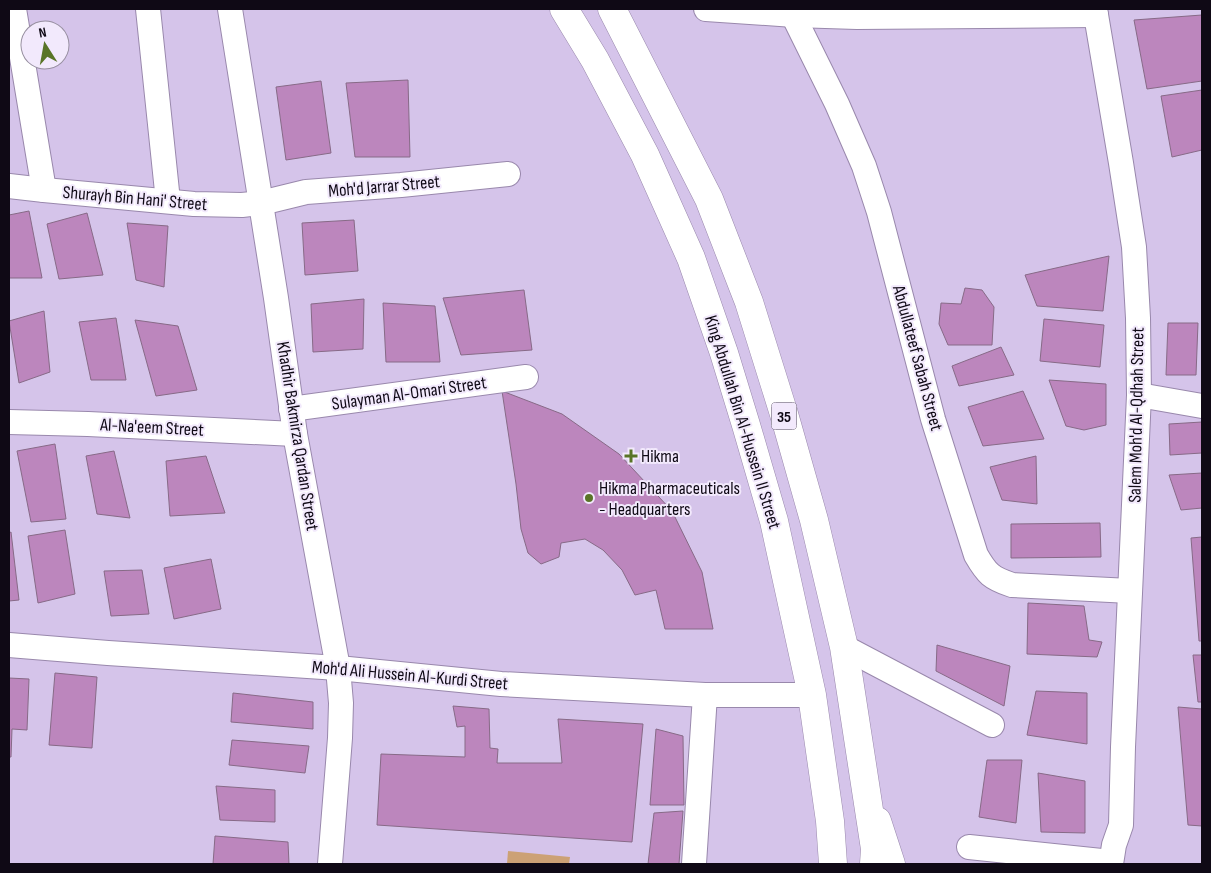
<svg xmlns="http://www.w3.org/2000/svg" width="1211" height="873" font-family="'Sofia Sans Condensed',sans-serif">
<rect width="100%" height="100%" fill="#d5c4ea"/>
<path fill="#cca175" d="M508,851L570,857L569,864H507Z"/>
<g fill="#bc86bd" stroke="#876a87">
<path d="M1202,15V81L1147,89L1134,20Z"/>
<path d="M408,80L410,157H355L346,83Z"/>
<path d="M321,81L331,153L286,160L276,87Z"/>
<path d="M1202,90V150L1172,157L1161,96Z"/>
<path d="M29,211L42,278H9V215Z"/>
<path d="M87,213L103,275L59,279L47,224Z"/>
<path d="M354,220L358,271L305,275L302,223Z"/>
<path d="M127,223L168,226L164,287L136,280Z"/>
<path d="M1109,256L1103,311L1037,306L1025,275Z"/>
<path d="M965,288L982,290L994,307L992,345H948L939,324L941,303L961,304Z"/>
<path d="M524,290L532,350L461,355L443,298Z"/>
<path d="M364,299L363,349L313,352L311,304Z"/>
<path d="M383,303L435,306L440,362H386Z"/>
<path d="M44,311L50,372L19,383L9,321Z"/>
<path d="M116,318L126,380H91L79,322Z"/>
<path d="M1044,319L1104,325L1100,367L1040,361Z"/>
<path d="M135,320L178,326L197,390L156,396Z"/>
<path d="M1168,323H1198L1196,375H1166Z"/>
<path d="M1001,347L1014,375L959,386L952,366Z"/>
<path d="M1049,380L1106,384V425L1084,430L1066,426Z"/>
<path d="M502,391L562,414L619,454L672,511L702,572L713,629H665L656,590L635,595L622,570L603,550L585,539L561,543L559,557L541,564L528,553L521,529L516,484Z"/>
<path d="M1023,391L1044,439L983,446L968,407Z"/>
<path d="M1202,422V453L1170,455L1169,424Z"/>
<path d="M55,444L66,519L31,522L17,451Z"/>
<path d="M114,451L130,518L97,514L86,456Z"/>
<path d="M206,456L225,513L170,516L166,461Z"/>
<path d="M1036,456L1037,504L1002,500L990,467Z"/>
<path d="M1202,473V508L1181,510L1169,475Z"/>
<path d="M1100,523L1101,557L1011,558V524Z"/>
<path d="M65,530L75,594L38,603L28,536Z"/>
<path d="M11,532L19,600L9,601V533Z"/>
<path d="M1202,537V641H1199L1191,538Z"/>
<path d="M211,559L221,609L174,619L164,568Z"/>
<path d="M142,570L149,614L111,616L104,571Z"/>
<path d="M1028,603L1084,606L1089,640L1102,642L1097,657L1027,654Z"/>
<path d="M937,645L1010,666L1004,706L936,671Z"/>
<path d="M1193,655H1202V702H1198Z"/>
<path d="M55,673L97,677L92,748L49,745Z"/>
<path d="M9,678L29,679L27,730L12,729L11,757H9Z"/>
<path d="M1036,691L1087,693V744L1027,735Z"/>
<path d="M233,693L313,702V729L231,722Z"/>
<path d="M453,706L489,709L490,748L498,749L497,763H562L558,719L643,724L632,842L377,825L381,754L465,757V726L457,727Z"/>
<path d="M1178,707L1202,709V826L1188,825Z"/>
<path d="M656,729L683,736L684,805H650Z"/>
<path d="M232,740L309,746L305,773L229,765Z"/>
<path d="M987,760H1022L1016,823L979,817Z"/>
<path d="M1038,773L1085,781V833L1041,832Z"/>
<path d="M216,786L275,790V822L220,820Z"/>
<path d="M683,811L679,864H648L654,813Z"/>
<path d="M215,836L288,842L289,864H213Z"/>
</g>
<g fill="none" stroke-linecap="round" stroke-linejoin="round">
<g stroke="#9988ac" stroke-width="26">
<g id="minor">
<path d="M14,9L44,190"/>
<path d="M148,9L168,201"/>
<path d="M230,9L276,298L295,434L338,668L341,703L340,738L330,864"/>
<path d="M706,9L794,15L857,17L1096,15"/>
<path d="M790,9L837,104L864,166L879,212L933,419L976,555C987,574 991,578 1012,585L1130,591"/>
<path d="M1095,9L1121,163L1134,247L1138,318L1139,395L1123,747L1121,825L1114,845L1111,864"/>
<path d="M9,186L44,190L194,204L242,205L261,203L306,192L401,185L508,174"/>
<path d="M1139,395L1202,406"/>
<path d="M291,409L526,377"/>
<path d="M9,422L88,424L295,434"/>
<path d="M9,645L108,653L338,668L501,684L705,695H812"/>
<path d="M844,647L992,725"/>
<path d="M969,847L1111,862"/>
<path d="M694,864L705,695"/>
</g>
</g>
<g stroke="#9988ac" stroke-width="29">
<path id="major" d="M877,821L891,864"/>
</g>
<g stroke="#9988ac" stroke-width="29">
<g id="highway">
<path d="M564,9L595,60L645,155L691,258L724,353L746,425L774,521L812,695L830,821L833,864"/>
<path d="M612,9L709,199L749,302L784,414L814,520L844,647L875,849L874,864"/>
</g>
</g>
<use href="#minor" stroke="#fff" stroke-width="24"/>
<use href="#major" stroke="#fff" stroke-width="28"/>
<use href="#highway" stroke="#fff" stroke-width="28"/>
</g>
<g fill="#597427" stroke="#f2e9fc" stroke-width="2">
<path d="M628.5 448.5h5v5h5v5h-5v5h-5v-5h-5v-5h5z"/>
<circle cx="589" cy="498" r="5"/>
</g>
<g text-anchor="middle" stroke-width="4" stroke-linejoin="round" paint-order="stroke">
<rect fill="#f2e9fc" stroke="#534c5a" stroke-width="1" x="771.5" y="402.5" width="25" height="27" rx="4"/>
<g font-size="16" font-weight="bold" fill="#0f0915">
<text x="784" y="422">35</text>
</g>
<g font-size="18" fill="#0f0915" stroke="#f2e9fc">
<text transform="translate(384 186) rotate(-5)" y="6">Moh'd Jarrar Street</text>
<text transform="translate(135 198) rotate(5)" y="6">Shurayh Bin Hani' Street</text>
<text transform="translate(918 358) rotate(75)" y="6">Abdullateef Sabah Street</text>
<text transform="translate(409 393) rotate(-8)" y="6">Sulayman Al-Omari Street</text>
<text transform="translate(1136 415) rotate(-89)" y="6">Salem Moh'd Al-Qdhah Street</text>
<text transform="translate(743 422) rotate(73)" y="6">King Abdullah Bin Al-Hussein II Street</text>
<text transform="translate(152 427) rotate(3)" y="6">Al-Na'eem Street</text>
<text transform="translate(298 436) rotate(81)" y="6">Khadhir Bakmirza Qardan Street</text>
<text transform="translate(410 675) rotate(5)" y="6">Moh'd Ali Hussein Al-Kurdi Street</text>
</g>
<g font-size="18" fill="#0f0915" stroke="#f2e9fc" text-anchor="start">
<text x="641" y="462">Hikma</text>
<text x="599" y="494">Hikma Pharmaceuticals<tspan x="599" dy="21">- Headquarters</tspan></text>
</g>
</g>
<rect width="1211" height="873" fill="none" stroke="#0f0915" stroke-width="20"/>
<g transform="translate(45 45) rotate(349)"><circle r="24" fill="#f2e9fc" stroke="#978fa0"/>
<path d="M0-4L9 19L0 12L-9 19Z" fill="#597427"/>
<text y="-8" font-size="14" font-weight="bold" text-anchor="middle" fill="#0f0915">N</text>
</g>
</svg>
